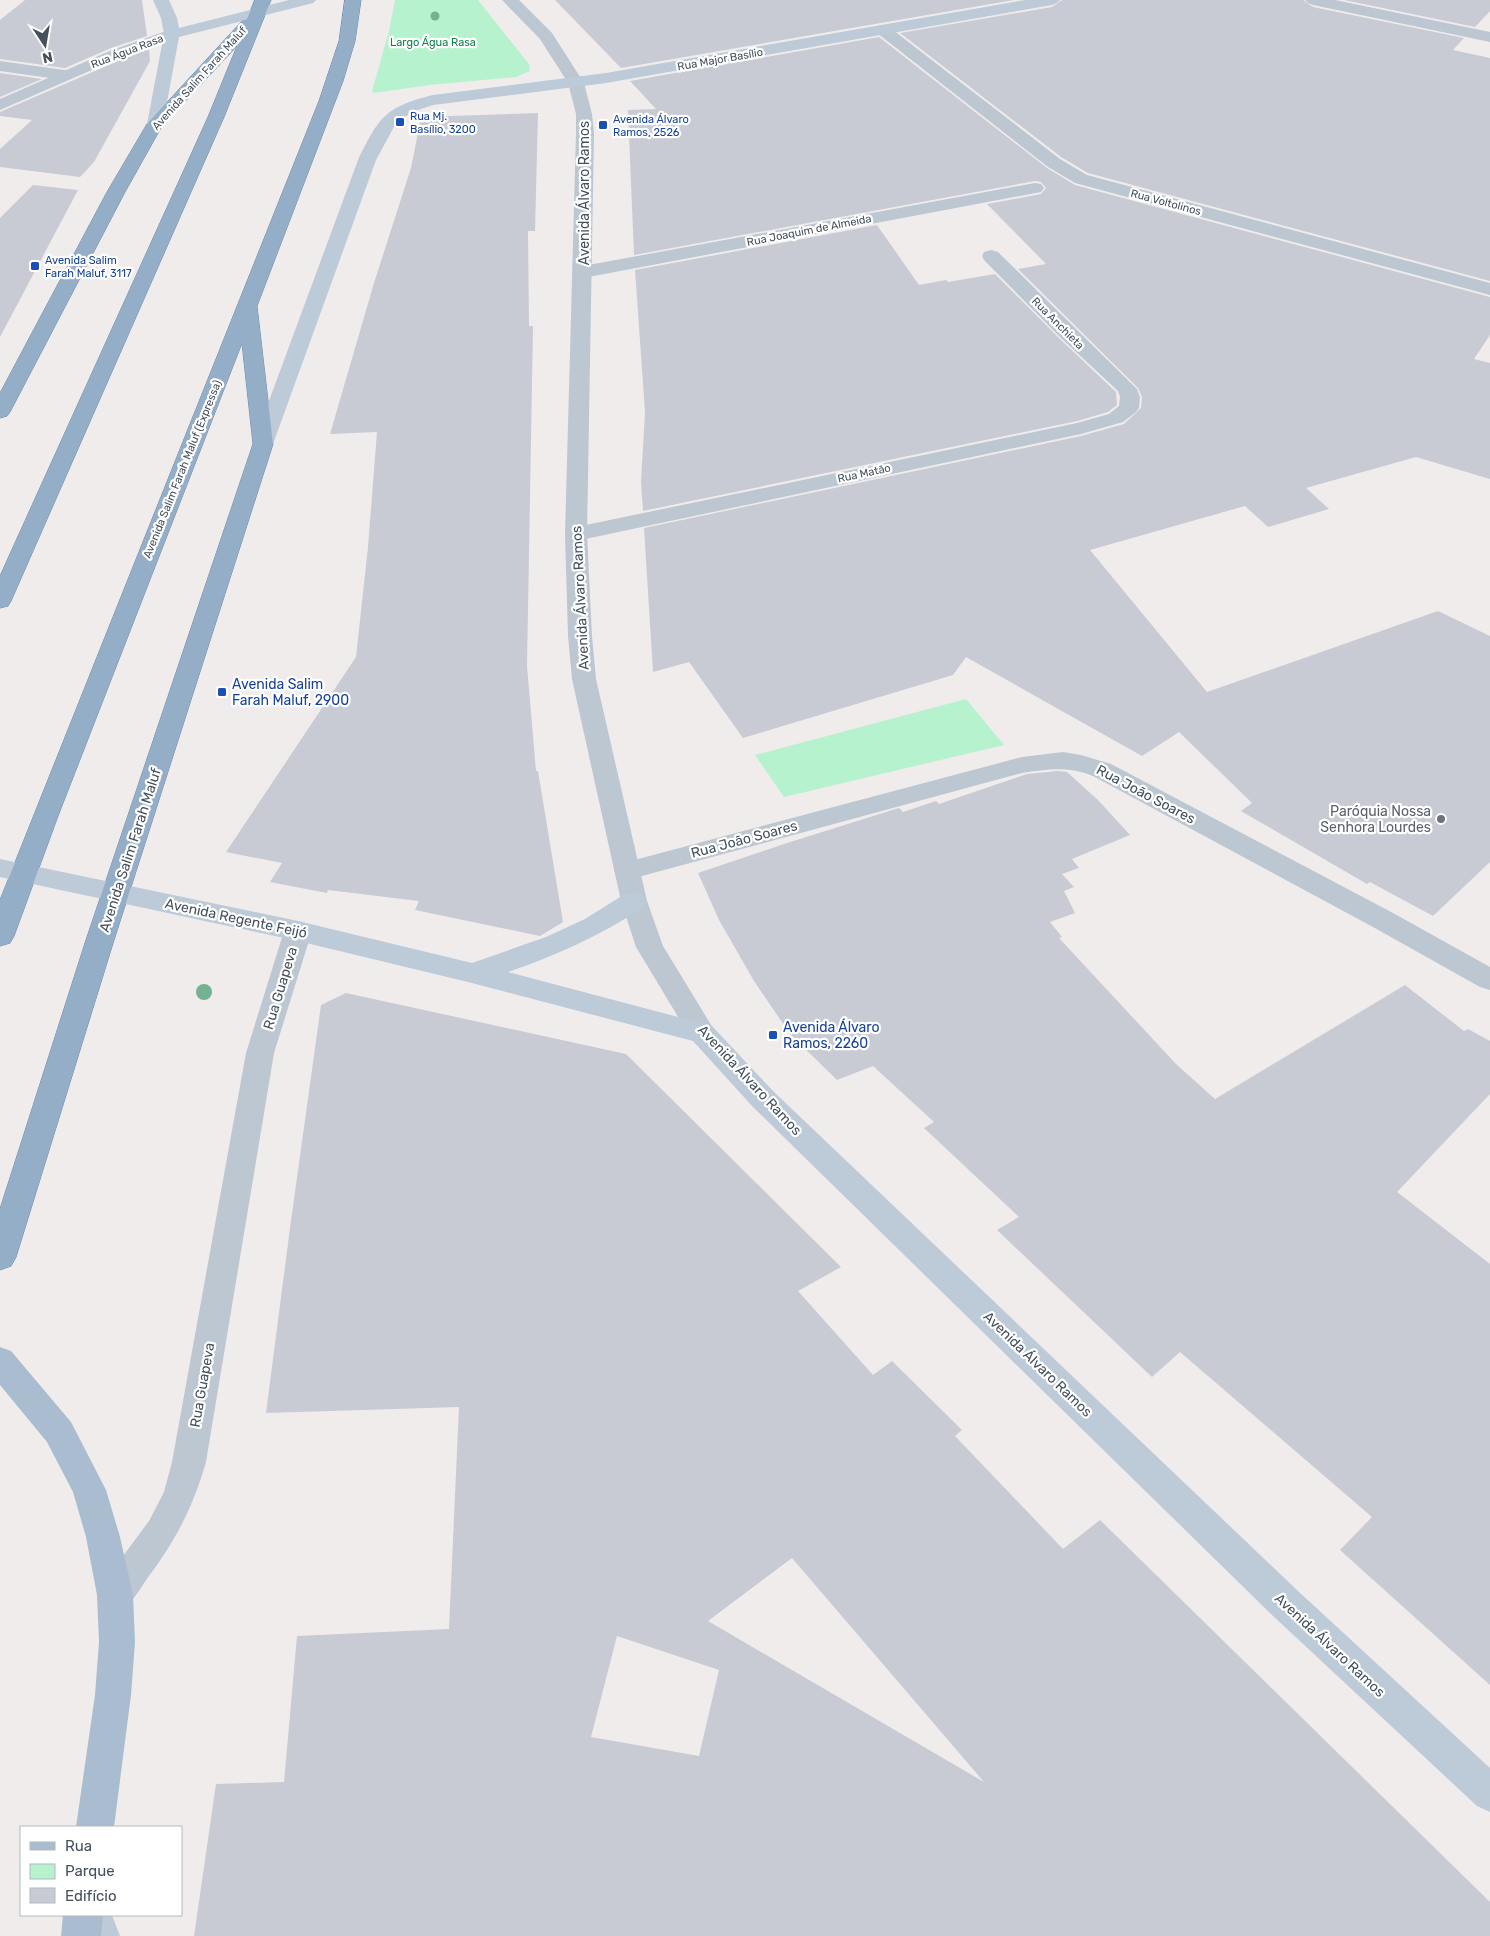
<svg xmlns="http://www.w3.org/2000/svg" width="1490" height="1936" font-family="Rubik,sans-serif">
<rect width="100%" height="100%" fill="#f0ecec"/>
<g fill="#b6f2ce">
<path d="M395,0H478L529,64L530,71L516,77L429,85L374,93L372,91L389,31Z"/>
<path d="M966,699L1004,745L784,797L755,755Z"/>
</g>
<g fill="#c8cbd3" fill-rule="evenodd">
<path d="M25,0H142L147,36L111,48L65,68L0,59V20Z"/>
<path d="M555,0H1014L621,68Z"/>
<path d="M1062,0H1303L1313,7L1464,38L1453,50L1490,58V281L1088,173L1061,157L900,33L1052,7Z"/>
<path d="M1344,0H1490V11L1475,27Z"/>
<path d="M879,37L1047,168L1075,185L1490,297V335L1474,359L1490,363V479L1416,457L1306,488L1329,509L1268,527L1245,506L1090,550L1207,692L1438,611L1490,636V862L1433,916L1370,882L1367,884L1241,811L1252,803L1179,732L1142,756L966,657L953,675L743,738L689,662L653,672L644,528L1081,436L1124,424L1141,408L1142,397L1138,388L1018,269L1046,264L987,204L1041,194L1046,188L1041,182L1035,181L634,255L628,110L656,109L630,81Z"/>
<path d="M149,49L150,61L94,162L80,177L0,167V149L32,120L0,116V112L125,58Z"/>
<path d="M0,73L42,79L0,97Z"/>
<path d="M538,113L535,231H528L529,326H533L527,666L536,771H538L563,922L540,936L415,910L419,901L328,890L327,893L270,882L282,863L226,852L356,657L368,547L377,432L330,434L374,283L411,168L421,117Z"/>
<path d="M33,185L78,190L0,337V218Z"/>
<path d="M877,225L919,285L946,280L948,282L995,274L1060,339L1116,392L1117,405L1108,412L1077,421L643,511L641,482L645,412L635,270Z"/>
<path d="M1058,771L1067,772L1099,801L1130,835L1072,859L1079,868L1062,874L1074,887L1064,891L1075,913L1050,922L1062,937L1059,938L1176,1064L1215,1099L1405,985L1464,1031L1468,1029L1490,1041V1094L1397,1192L1490,1264V1685L1340,1550L1372,1517L1180,1352L1152,1377L997,1230L1019,1217L924,1128L934,1122L873,1066L837,1080L790,1034L754,981L719,920L698,873L787,843L899,808L903,812L936,801L939,804L1027,774Z"/>
<path d="M346,993L626,1054L841,1267L798,1291L873,1375L892,1361L962,1430L955,1436L1063,1549L1100,1520L1490,1902V1936H194L216,1784L284,1782L297,1636L449,1629L459,1407L266,1413L290,1228L321,1005ZM792,1558L984,1782L708,1621ZM617,1636L719,1670L699,1756L591,1737Z"/>
</g>
<g fill="none" stroke-linecap="round" stroke-linejoin="round">
<g stroke="#6b89ac" stroke-width="1">
<g id="trunk">
<path d="M255,0H271L224,117L11,601L8,606L0,608V576L208,117L237,46L162,126L125,192L10,412L7,416L0,418V393L107,192L147,124L242,21L247,19Z"/>
<path d="M345,0H361L355,41L343,81L257,306L273,444L114,940L16,1257L11,1266L0,1270V1209L86,940L253,444L242,343L58,816L14,936L10,943L0,946V900L319,101L339,41Z"/>
</g>
</g>
<path fill="#bcc7d1" fill-rule="evenodd" d="M1035,183L1041,184L1044,188L1041,192L583,278L576,276L574,272L576,268L583,266Z"/>
<g fill="#bcc7d1" fill-rule="evenodd">
<path d="M502,0H519L552,33L584,83L582,86H570L540,39Z"/>
<path d="M1305,0H1335L1490,32V42L1313,5L1308,3Z"/>
<path d="M883,25L889,27L1060,159L1087,175L1490,283V295L1075,183L1048,167L877,33L875,30L877,27Z"/>
<path d="M0,61L64,70L70,72L72,75L70,78L64,80L0,71Z"/>
<path d="M991,250L998,252L1137,389L1140,397L1139,408L1136,412L1123,422L1081,434L576,541L568,539L565,534L568,529L576,527L1077,423L1109,414L1119,406L1120,397L1118,391L1061,338L984,260L982,256L984,252Z"/>
<path d="M1063,752L1081,755L1111,764L1393,913L1490,967V990L1480,987L1373,927L1093,776C1069,766 1047,769 1022,773L627,880L618,877L614,871L618,865L627,862L1022,757Z"/>
</g>
<g fill="#bcc7d1" fill-rule="evenodd">
<path d="M172,29L178,31L180,34L178,37L124,56L0,110V99L112,50Z"/>
<path d="M576,78L582,80L584,83L592,114L594,133L587,534L592,636L596,679L647,901L663,946L716,1033L712,1040L702,1043L692,1040L636,947L621,901L572,679L568,636L565,534L576,133V114L568,83L570,80Z"/>
<path d="M298,921L308,924L312,931L274,1053L206,1462C193,1507 177,1538 149,1576C138,1591 133,1605 115,1611L103,1607L97,1595L103,1583L149,1521L164,1492L172,1462L246,1053L284,931L288,924Z"/>
</g>
<g fill="#bdcad8" fill-rule="evenodd">
<path d="M153,0H169L177,18L179,28L289,0H316L313,3L179,37L163,124L161,128H149L147,124L164,34L161,18Z"/>
<path d="M1025,0H1060L1057,3L1052,5L606,83L433,105L412,112L396,123L376,160L273,444L270,448L263,450L256,448L253,444L358,160C379,117 385,107 433,95L606,73Z"/>
<path d="M0,859L298,921L472,963L546,937L585,919L625,894L634,892L643,894L647,901L643,908C600,935 556,956 508,972L712,1026L773,1091L1298,1591L1490,1768V1812L1477,1806L1272,1615L753,1107L693,1041L472,983L298,941L0,877Z"/>
<path d="M72,1915H112L120,1936H80Z"/>
</g>
<g fill="#aabccf" fill-rule="evenodd">
<path d="M0,1347L11,1351L71,1422L106,1490L120,1537L133,1595L135,1642L131,1695L114,1827H76L95,1695L99,1642L97,1595L86,1537L73,1492L47,1442L0,1385Z"/>
<path d="M63,1915H103L101,1936H61Z"/>
</g>
<use href="#trunk" fill="#95aec8" fill-rule="evenodd"/>
</g>
<g fill="#74b293">
<circle cx="435" cy="16" r="4.5"/>
<circle cx="204" cy="992" r="8"/>
</g>
<g fill="#1a4fb4" stroke="#fff" stroke-width="2">
<rect x="395" y="117" width="10" height="10" rx="2.5"/>
<rect x="598" y="120" width="10" height="10" rx="2.5"/>
<rect x="30" y="261" width="10" height="10" rx="2.5"/>
<rect x="217" y="687" width="10" height="10" rx="2.5"/>
<rect x="768" y="1030" width="10" height="10" rx="2.5"/>
</g>
<circle fill="#6b7280" stroke="#fff" stroke-width="2" cx="1441" cy="819" r="5"/>
<g text-anchor="middle" stroke-width="4.5" stroke-linejoin="round" paint-order="stroke">
<g font-size="11" fill="#0f834a" stroke="#fff">
<text x="433" y="46">Largo Água Rasa</text>
</g>
<g font-size="11" fill="#44505c" stroke="#fff">
<text transform="translate(127 51) rotate(-21)" y="4">Rua Água Rasa</text>
<text transform="translate(720 59) rotate(-10)" y="4">Rua Major Basílio</text>
<text transform="translate(199 78) rotate(-48)" y="4">Avenida Salim Farah Maluf</text>
<text transform="translate(1166 202) rotate(15)" y="4">Rua Voltolinos</text>
<text transform="translate(809 230) rotate(-11)" y="4">Rua Joaquim de Almeida</text>
<text transform="translate(1058 323) rotate(45)" y="4">Rua Anchieta</text>
<text transform="translate(182 469) rotate(-68)" y="4">Avenida Salim Farah Maluf (Expressa)</text>
<text transform="translate(864 473) rotate(-12)" y="4">Rua Matão</text>
</g>
<g font-size="11" fill="#164399" stroke="#fff" text-anchor="start">
<text x="410" y="120">Rua Mj.<tspan x="410" dy="13">Basílio, 3200</tspan></text>
<text x="613" y="123">Avenida Álvaro<tspan x="613" dy="13">Ramos, 2526</tspan></text>
<text x="45" y="264">Avenida Salim<tspan x="45" dy="13">Farah Maluf, 3117</tspan></text>
</g>
<g font-size="14" fill="#44505c" stroke="#fff">
<text transform="translate(584 193) rotate(-90)" y="5">Avenida Álvaro Ramos</text>
<text transform="translate(580 598) rotate(-93)" y="5">Avenida Álvaro Ramos</text>
<text transform="translate(1146 794) rotate(28)" y="5">Rua João Soares</text>
<text transform="translate(744 839) rotate(-15)" y="5">Rua João Soares</text>
<text transform="translate(130 850) rotate(-72)" y="5">Avenida Salim Farah Maluf</text>
<text transform="translate(236 918) rotate(12)" y="5">Avenida Regente Feijó</text>
<text transform="translate(280 988) rotate(-73)" y="5">Rua Guapeva</text>
<text transform="translate(750 1080) rotate(47)" y="5">Avenida Álvaro Ramos</text>
<text transform="translate(1038 1364) rotate(44)" y="5">Avenida Álvaro Ramos</text>
<text transform="translate(202 1385) rotate(-80)" y="5">Rua Guapeva</text>
<text transform="translate(1330 1645) rotate(43)" y="5">Avenida Álvaro Ramos</text>
</g>
<g font-size="14" fill="#164399" stroke="#fff" text-anchor="start">
<text x="232" y="689">Avenida Salim<tspan x="232" dy="16">Farah Maluf, 2900</tspan></text>
<text x="783" y="1032">Avenida Álvaro<tspan x="783" dy="16">Ramos, 2260</tspan></text>
</g>
<g font-size="14" fill="#5b616d" stroke="#fff" text-anchor="end">
<text x="1431" y="816">Paróquia Nossa<tspan x="1431" dy="16">Senhora Lourdes</tspan></text>
</g>
</g>
<rect x="20" y="1826" width="162" height="90" fill="#ffffff" stroke="#b4b9be"/>
<rect x="30" y="1842" width="25" height="8" fill="#aabccf" stroke="#b4b9be"/>
<text x="65" y="1851" font-size="15" fill="#44505c">Rua</text>
<rect x="30" y="1864" width="25" height="15" fill="#b6f2ce" stroke="#b4b9be"/>
<text x="65" y="1876" font-size="15" fill="#44505c">Parque</text>
<rect x="30" y="1888" width="25" height="15" fill="#c8cbd3" stroke="#b4b9be"/>
<text x="65" y="1901" font-size="15" fill="#44505c">Edifício</text>
<g transform="translate(45 45) rotate(168)" stroke="#ffffff" stroke-width="4" paint-order="stroke">
<path d="M0-4L9 19L0 12L-9 19Z" fill="#44505c"/>
<text y="-8" font-size="14" font-weight="bold" text-anchor="middle" fill="#44505c">N</text>
</g>
</svg>
